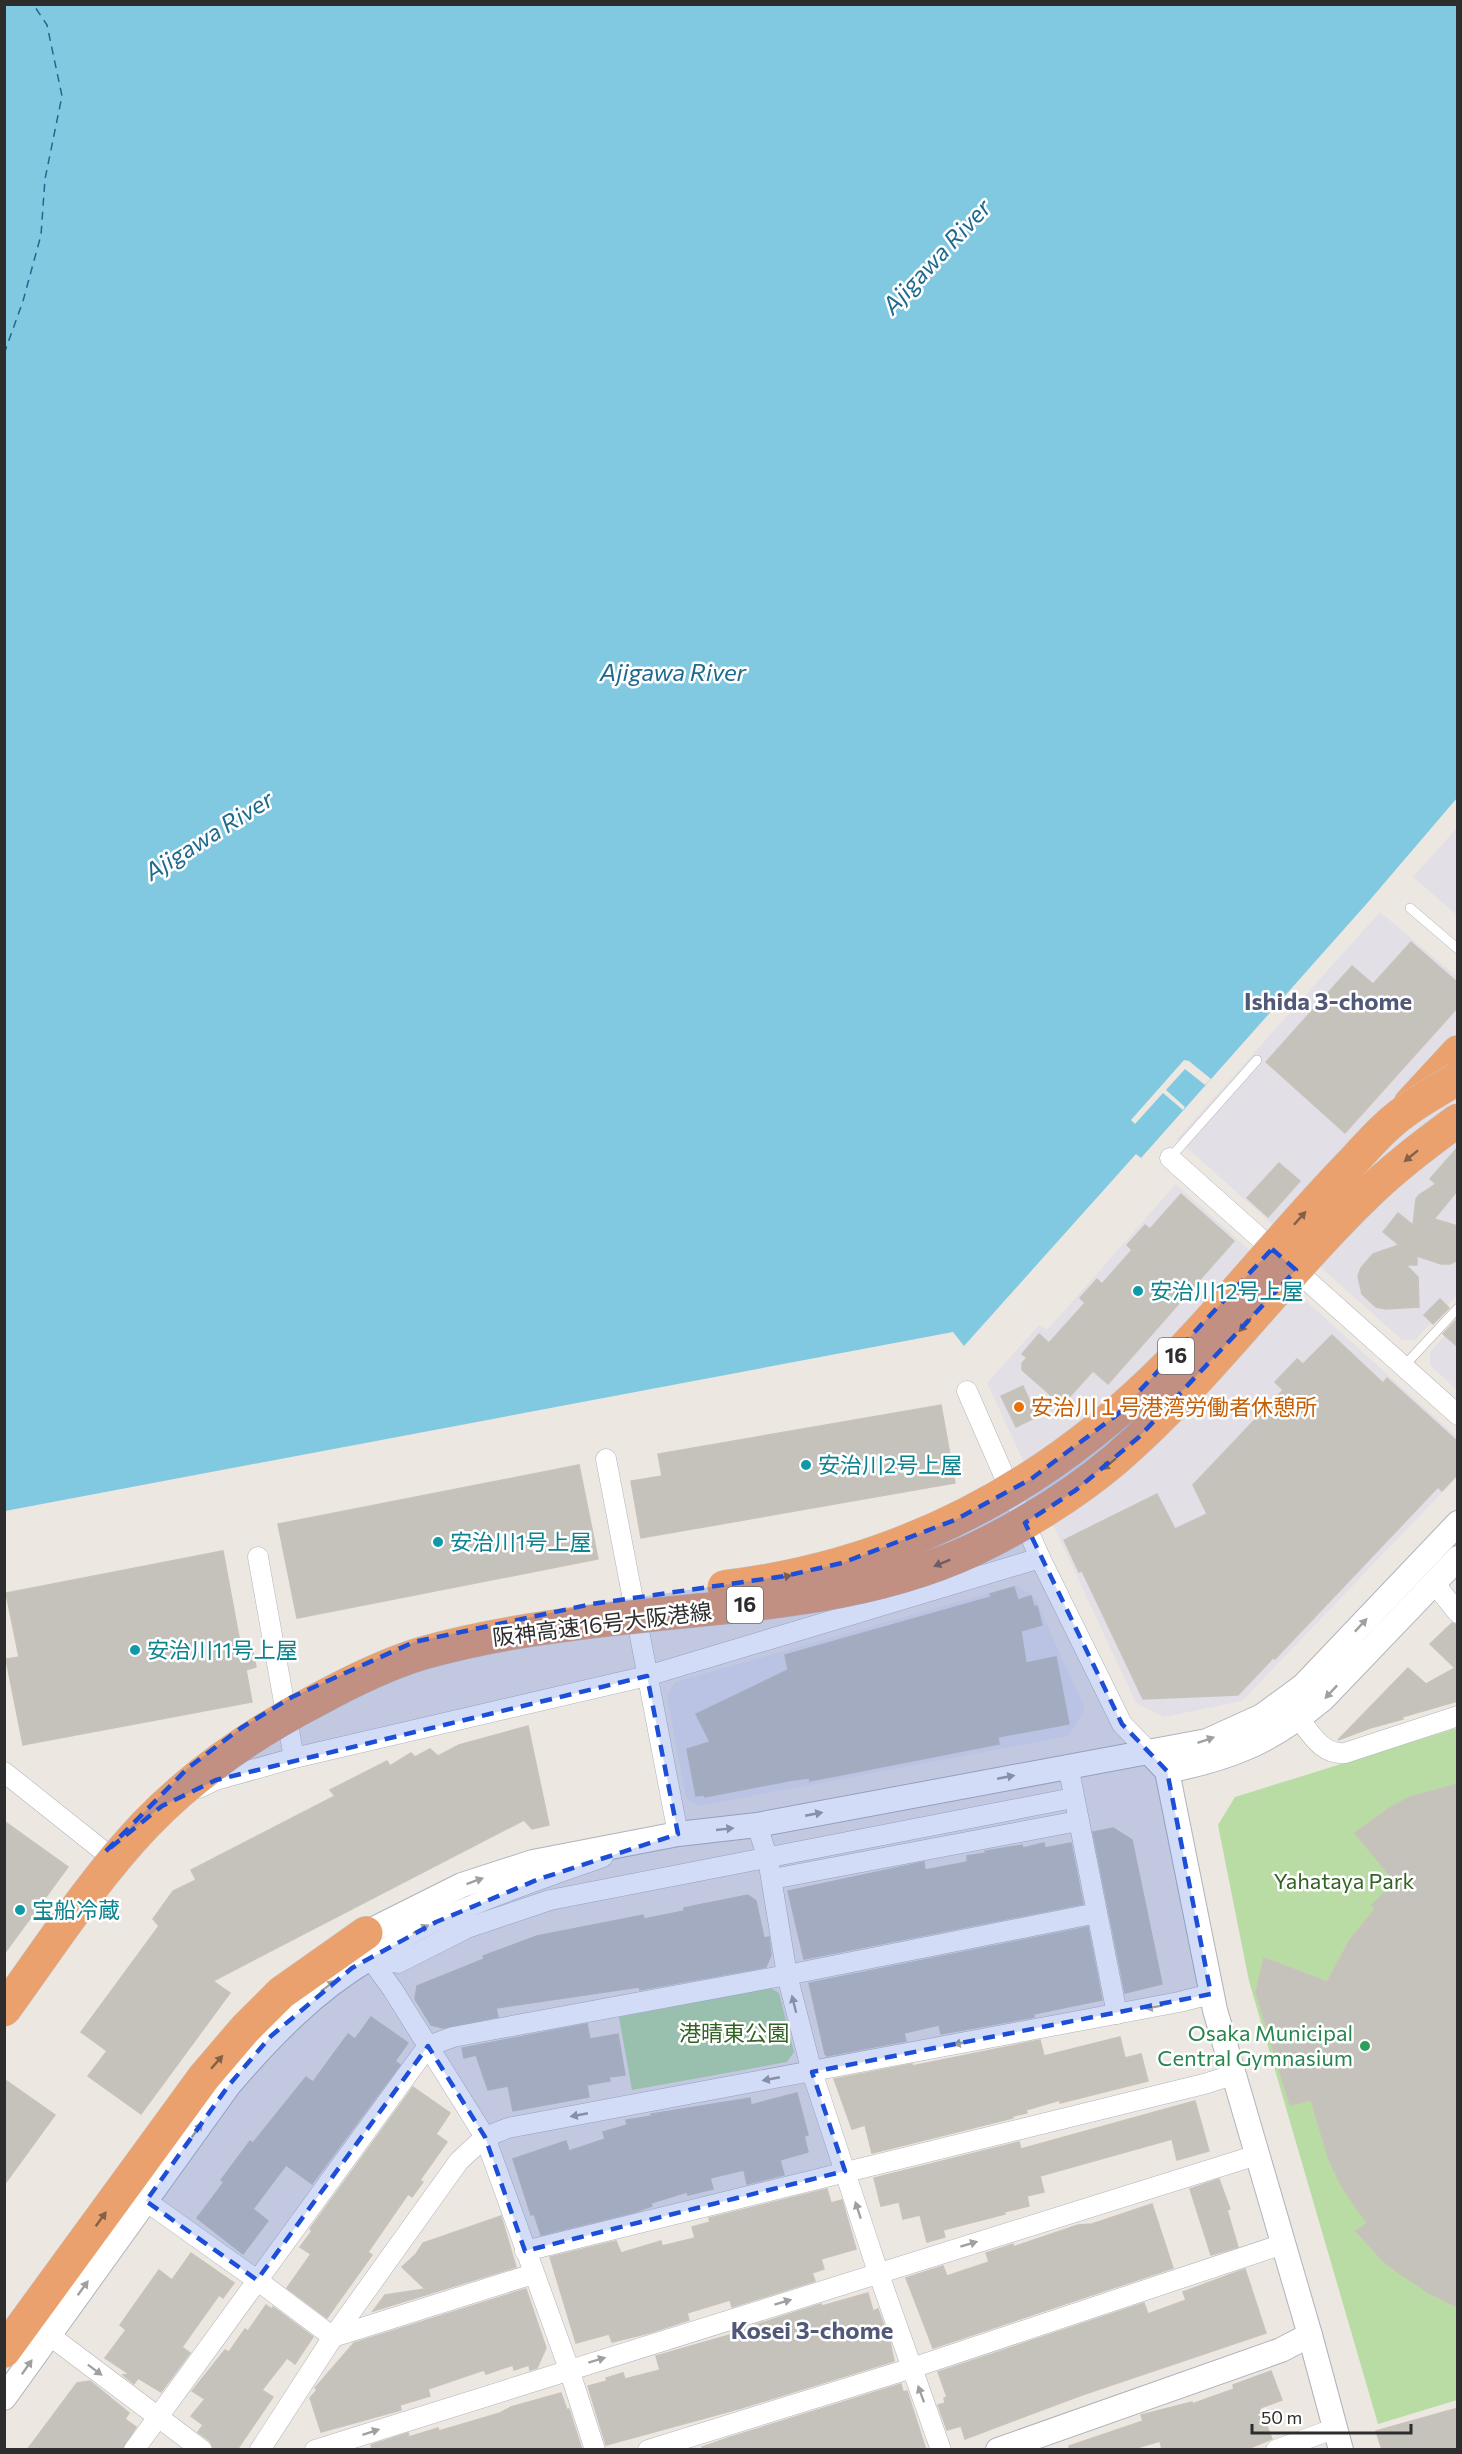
<svg xmlns="http://www.w3.org/2000/svg" width="1462" height="2454" font-family="Commissioner,'Noto Sans JP',sans-serif">
<rect width="100%" height="100%" fill="#ece7e1"/>
<g fill="#e2e0e6">
<path d="M1457,828V915L1413,877Z"/>
<path d="M1380,912L1457,977V1295L1415,1340H1402L1177,1139Z"/>
<path d="M1176,1184L1457,1437V1477L1242,1701L1164,1717L1136,1703L987,1383L1039,1325L1047,1330Z"/>
<path d="M1457,1323V1390L1430,1365V1352Z"/>
<path d="M1017,1585L1035,1598L1085,1709L1069,1736L699,1806L686,1798L667,1695L675,1682Z"/>
</g>
<g fill="#b8dca4">
<path d="M1457,1728V2400L1378,2424L1249,1981L1218,1825L1235,1797Z"/>
<path d="M771,1988L779,1993L794,2052L787,2062L632,2090L619,2017Z"/>
</g>
<path fill="#81c9e1" d="M5,5H1457V798L1369,901L1141,1158L1136,1154L964,1346L953,1332L5,1511Z"/>
<path fill="#ece7e1" d="M1184,1060L1189,1061L1211,1079L1205,1085L1185,1069L1166,1090L1185,1107L1183,1110L1163,1093L1135,1124L1131,1120Z"/>
<g fill="none" stroke-linecap="round" stroke-linejoin="round">
<path stroke="#1e6a8f" stroke-width="1.5" stroke-dasharray="8 6" stroke-linecap="butt" d="M4,354L23,301L41,235L45,179L62,96L47,25L33,4"/>
</g>
<g fill="#c5c2bc" stroke="#c8c3ba" stroke-width="1.5">
<path d="M1411,942L1458,983V1007L1345,1133L1266,1062L1352,966L1373,984Z"/>
<path d="M1458,1147V1190L1434,1219L1458,1226V1260L1450,1264H1441L1417,1256V1265H1406L1418,1277L1419,1307L1385,1309L1376,1307L1362,1294L1358,1276L1361,1268L1373,1254L1399,1245L1383,1232L1398,1213L1413,1225L1416,1199L1419,1195L1436,1184L1430,1179Z"/>
<path d="M1279,1163L1300,1181L1268,1217L1247,1198Z"/>
<path d="M1181,1194L1234,1241L1108,1384L1093,1371L1062,1405L1022,1370V1363L1027,1358L1022,1354L1039,1334L1049,1343L1085,1303L1080,1298L1097,1279L1102,1284L1132,1250L1127,1245L1145,1225L1150,1229Z"/>
<path d="M1440,1299L1449,1308L1433,1324L1424,1315Z"/>
<path d="M1458,1318V1347L1443,1334Z"/>
<path d="M1332,1335L1383,1383L1387,1378L1458,1442V1474L1442,1491L1438,1487L1275,1659L1274,1657L1238,1695L1143,1699L1082,1571L1079,1572L1064,1540L1157,1494L1175,1529L1207,1514L1193,1485L1283,1390L1275,1382L1297,1359L1303,1364Z"/>
<path d="M1023,1386L1037,1417L1016,1427L1001,1396Z"/>
<path d="M941,1405L955,1483L641,1538L631,1481L662,1476L658,1454Z"/>
<path d="M579,1465L598,1559L297,1618L278,1524Z"/>
<path d="M223,1551L240,1643L251,1641L256,1667L246,1670L252,1702L23,1745L6,1659L19,1657L6,1593Z"/>
<path d="M1014,1587L1018,1600L1031,1596L1034,1607L1037,1606L1042,1625L1021,1631L1026,1663L1056,1657L1069,1724L998,1737L999,1744L810,1781L809,1778L793,1780L705,1797L704,1795L696,1796L687,1749L710,1742L696,1714L788,1670L785,1655L991,1597L990,1594Z"/>
<path d="M1452,1623L1458,1625V1701L1402,1717L1403,1719L1370,1728L1338,1740L1408,1668L1426,1684L1455,1668L1430,1644Z"/>
<path d="M528,1726L549,1825L532,1829L524,1820L213,1981L230,1993L141,2114L88,2076L107,2051L81,2032L159,1926L153,1919L173,1891L196,1880L191,1870L335,1796L330,1790L387,1761L390,1766L411,1753L415,1757L430,1749L438,1756L459,1745Z"/>
<path d="M1458,1784V2307L1429,2293L1396,2271L1383,2261L1356,2231L1367,2223L1342,2187L1329,2160L1311,2100L1290,2105L1256,1992L1264,1958L1327,1982L1350,1940L1375,1909L1372,1905L1395,1882L1355,1833L1388,1809L1410,1797Z"/>
<path d="M4,1821L68,1867L4,1954Z"/>
<path d="M1113,1828L1132,1840L1162,1984L1125,1993L1093,1832Z"/>
<path d="M1044,1843L1045,1848L1071,1843L1083,1904L804,1959L788,1891L924,1862L925,1870L967,1862V1856L986,1853L985,1851L1022,1845L1023,1848Z"/>
<path d="M748,1895L756,1901L764,1938L769,1937L771,1955L766,1967L640,1990L639,1987L496,2008L498,2017L443,2028L431,2025L415,1999L417,1986L484,1959L483,1956L537,1936L643,1915L644,1919L684,1911V1908L698,1905Z"/>
<path d="M1088,1927L1102,2000L1034,2014V2017L941,2034L939,2025L904,2033L906,2041L827,2056L825,2054L809,1983Z"/>
<path d="M371,2017L408,2043L395,2061L400,2065L312,2184L286,2165L253,2209L268,2221L243,2254L197,2218L224,2182L221,2180L250,2141L253,2143L306,2077L313,2082L348,2034L355,2039Z"/>
<path d="M587,2024L590,2039L618,2034L625,2075L609,2077L610,2081L587,2085L589,2097L513,2111L508,2086L488,2090L476,2055L464,2058L462,2048Z"/>
<path d="M1120,2037L1125,2058L1141,2054L1148,2081L1060,2103V2100L1026,2110L1027,2113L1013,2116V2118L872,2153L865,2125L852,2129L834,2079L912,2064V2066L1040,2040L1044,2056Z"/>
<path d="M4,2079L55,2115L4,2185Z"/>
<path d="M413,2087L450,2113L436,2134L447,2142L420,2180L423,2182L412,2197L408,2194L368,2252L372,2255L327,2318L287,2288L311,2254L300,2247L312,2231L310,2229Z"/>
<path d="M797,2093L808,2135L804,2136L808,2152L780,2160L784,2175L747,2184L744,2170L710,2178L713,2189L688,2195L687,2192L651,2203L652,2206L635,2212L541,2235L534,2214L531,2215L513,2159L566,2141L569,2151L605,2139L603,2132L627,2125L626,2120L652,2116L651,2114L750,2098L751,2105Z"/>
<path d="M1195,2101L1209,2151L1177,2160L1172,2139L1040,2176L1044,2192L1027,2196L1029,2206L1004,2212L1005,2214L943,2230L945,2237L927,2242L920,2215L903,2219L899,2202L881,2206L874,2178L1019,2142L1021,2149Z"/>
<path d="M1219,2179L1230,2209L1227,2210L1238,2247L1211,2255L1190,2189Z"/>
<path d="M827,2189L831,2203L842,2200L856,2249L821,2259L824,2269L812,2273L815,2281L732,2307L730,2300L687,2313L689,2320L649,2333L612,2342L609,2334L576,2343L550,2257L616,2241L621,2253L661,2241L662,2246L695,2238L692,2227L710,2222L709,2218Z"/>
<path d="M1152,2204L1173,2268L933,2348L906,2278L943,2266L947,2276L989,2262L986,2253L1013,2244V2247L1078,2225L1092,2224Z"/>
<path d="M501,2216L516,2267L373,2311L385,2295L425,2289L402,2267L416,2254L423,2243Z"/>
<path d="M191,2253L234,2283L223,2298L219,2295L182,2347L190,2353L161,2392L138,2378L134,2384L123,2375L129,2374L105,2358L126,2330L120,2325L159,2270L172,2280Z"/>
<path d="M1245,2269L1266,2333L1082,2395L965,2439L961,2426L947,2430L938,2405L945,2403L944,2398L947,2397L938,2372L1144,2303L1148,2314L1186,2300L1183,2292Z"/>
<path d="M526,2289L546,2348L537,2368L530,2370L529,2365L514,2370L513,2365L486,2374L484,2370L428,2389L430,2396L400,2405L401,2410L321,2432L310,2398L317,2390L315,2388L354,2343Z"/>
<path d="M868,2293L873,2311L878,2309L890,2342L894,2361L738,2409L606,2445L588,2386L607,2381L606,2378L623,2373L625,2379L660,2370L656,2356L740,2332L739,2330L821,2304L822,2306Z"/>
<path d="M266,2305L272,2309L273,2307L313,2337L295,2364L287,2358L262,2390L273,2397L237,2450H214L210,2441L198,2432L203,2425L191,2416L205,2399L192,2391L225,2350L229,2352L245,2329L248,2331Z"/>
<path d="M1271,2371L1282,2400L1260,2408L1272,2439L1245,2450H1162L1160,2441L1130,2450H1069V2446L1143,2421L1141,2415L1192,2402V2404L1234,2389L1233,2385Z"/>
<path d="M90,2381L129,2413L125,2419L136,2427L122,2450H27L77,2383Z"/>
<path d="M901,2384L903,2392L907,2391L926,2450H702V2447L728,2438Z"/>
<path d="M561,2393L567,2410L569,2409L582,2450H372L371,2445L408,2433L409,2437L438,2428L439,2431L500,2413L511,2407Z"/>
<path d="M1458,2408V2450H1382L1376,2431Z"/>
</g>
<g fill="none" stroke-linecap="round" stroke-linejoin="round">
<g stroke="#b1b3bb" stroke-width="10">
<g id="service">
<path d="M1410,908L1458,949"/>
<path d="M1170,1158L1257,1060"/>
<path d="M1404,1366L1458,1308"/>
</g>
</g>
<g stroke="#b1b3bb" stroke-width="21">
<g id="minor">
<path d="M1170,1158L1458,1415"/>
<path d="M967,1391L1040,1558L1122,1724L1150,1753"/>
<path d="M606,1459L678,1834"/>
<path d="M258,1557L294,1758"/>
<path d="M1434,1583L1458,1613"/>
<path d="M1299,1719C1312,1735 1322,1755 1345,1753L1458,1716"/>
<path d="M1068,1765L1117,2014"/>
<path d="M4,1772L107,1854"/>
<path d="M199,1788L216,1780L294,1758L647,1676L1040,1558"/>
<path d="M757,1825L768,1859L787,1975L812,2072L878,2272L941,2450"/>
<path d="M783,1877L1078,1821"/>
<path d="M370,1958L398,1963L467,1928L550,1900L1073,1798"/>
<path d="M370,1958L393,1990L485,2137L569,2369L595,2450"/>
<path d="M370,1958C441,1912 524,1885 603,1857"/>
<path d="M146,2201L257,2280L333,2337L533,2274"/>
<path d="M525,2251L1204,2084L1233,2075"/>
<path d="M49,2335L202,2450"/>
<path d="M134,2450L428,2046L453,2037L787,1975L1097,1913"/>
<path d="M260,2450L333,2337L459,2161L485,2137L508,2128L1179,2002L1211,1994"/>
<path d="M315,2450L1257,2155"/>
<path d="M648,2450L912,2368L1283,2244"/>
<path d="M1276,2450L1336,2428"/>
</g>
</g>
<g stroke="#b1b3bb" stroke-width="26">
<g id="tertiary">
<path d="M1150,1753L1167,1771L1215,2010L1310,2335L1341,2450"/>
<path d="M1167,1771C1232,1758 1271,1742 1323,1699L1458,1558"/>
<path d="M366,1933L462,1885L533,1862L678,1834L757,1825L1207,1741L1262,1716L1303,1686L1458,1523"/>
<path d="M4,2398L229,2085C271,2036 314,1991 370,1958"/>
<path d="M998,2450L1281,2350L1310,2335"/>
</g>
</g>
<g stroke="#c4c4c4" stroke-width="34">
<g id="motorway">
<path d="M1410,1104L1458,1052"/>
<path d="M4,2351L204,2077L245,2029L281,1993L366,1933"/>
</g>
</g>
<use href="#service" stroke="#fff" stroke-width="9"/>
<use href="#minor" stroke="#fff" stroke-width="20"/>
<use href="#tertiary" stroke="#fff" stroke-width="24"/>
<use href="#motorway" stroke="#eba16d" stroke-width="33"/>
<g stroke="#c4c4c4" stroke-width="34" stroke-linecap="butt">
<g id="motorway-bridge">
<path d="M724,1587C898,1566 1045,1489 1168,1365C1228,1304 1282,1236 1341,1174C1362,1153 1382,1127 1407,1110C1423,1098 1441,1089 1458,1078"/>
<path d="M4,2010C49,1948 92,1881 145,1825C195,1773 253,1733 317,1700C350,1682 386,1664 423,1653C497,1632 575,1623 651,1615C766,1603 885,1596 989,1542C1034,1519 1077,1492 1116,1459C1206,1381 1276,1283 1361,1200C1391,1170 1424,1145 1458,1120"/>
</g>
</g>
<use href="#motorway-bridge" stroke="#eba16d" stroke-width="33"/>
</g>
<defs><path id="oneway-solid" d="M-6-.8H1V-3.2L6.5 0L1 3.2V.8H-6Z" transform="scale(1.5)"/></defs>
<g fill="#82614a">
<use href="#oneway-solid" transform="translate(1411 1156) rotate(141)"/>
<use href="#oneway-solid" transform="translate(1300 1218) rotate(-48)"/>
<use href="#oneway-solid" transform="translate(1245 1325) rotate(132)"/>
<use href="#oneway-solid" transform="translate(1109 1464) rotate(141)"/>
<use href="#oneway-solid" transform="translate(942 1563) rotate(158)"/>
<use href="#oneway-solid" transform="translate(783 1577) rotate(-12)"/>
<use href="#oneway-solid" transform="translate(217 2062) rotate(-49)"/>
<use href="#oneway-solid" transform="translate(101 2219) rotate(-54)"/>
</g>
<g fill="#a0a0a0">
<use href="#oneway-solid" transform="translate(1361 1625) rotate(-47)"/>
<use href="#oneway-solid" transform="translate(1331 1692) rotate(133)"/>
<use href="#oneway-solid" transform="translate(1206 1740) rotate(-19)"/>
<use href="#oneway-solid" transform="translate(1006 1777) rotate(-11)"/>
<use href="#oneway-solid" transform="translate(814 1814) rotate(-11)"/>
<use href="#oneway-solid" transform="translate(725 1829) rotate(-6)"/>
<use href="#oneway-solid" transform="translate(475 1881) rotate(-20)"/>
<use href="#oneway-solid" transform="translate(421 1929) rotate(-28)"/>
<use href="#oneway-solid" transform="translate(328 1986) rotate(-38)"/>
<use href="#oneway-solid" transform="translate(794 2004) rotate(-104)"/>
<use href="#oneway-solid" transform="translate(1154 2007) rotate(170)"/>
<use href="#oneway-solid" transform="translate(962 2043) rotate(169)"/>
<use href="#oneway-solid" transform="translate(771 2079) rotate(169)"/>
<use href="#oneway-solid" transform="translate(579 2115) rotate(169)"/>
<use href="#oneway-solid" transform="translate(197 2130) rotate(-54)"/>
<use href="#oneway-solid" transform="translate(858 2210) rotate(-108)"/>
<use href="#oneway-solid" transform="translate(969 2244) rotate(-17)"/>
<use href="#oneway-solid" transform="translate(83 2288) rotate(-54)"/>
<use href="#oneway-solid" transform="translate(783 2302) rotate(-17)"/>
<use href="#oneway-solid" transform="translate(597 2360) rotate(-17)"/>
<use href="#oneway-solid" transform="translate(27 2367) rotate(-55)"/>
<use href="#oneway-solid" transform="translate(95 2370) rotate(37)"/>
<use href="#oneway-solid" transform="translate(921 2394) rotate(-110)"/>
<use href="#oneway-solid" transform="translate(371 2432) rotate(-18)"/>
</g>
<path fill="#1d4ed8" fill-opacity="0.2" stroke="#1d4ed8" stroke-width="4.5" stroke-dasharray="12 8" stroke-linejoin="round" d="M1272,1249L1296,1270L1139,1437L1076,1490L1025,1523L1122,1724L1167,1771L1211,1994L812,2072L845,2171L525,2251L485,2137L428,2046L257,2280L146,2201L229,2085L271,2036L352,1968L436,1922L539,1879L678,1834L647,1676L216,1780L162,1806L105,1852L188,1768L241,1728L292,1697L414,1642L592,1604L785,1576L842,1563L955,1520L1031,1479L1118,1414Z"/>
<g fill="#0f9aa8" stroke="#fff" stroke-width="2">
<circle cx="1138" cy="1291" r="6"/>
<circle cx="806" cy="1465" r="6"/>
<circle cx="438" cy="1542" r="6"/>
<circle cx="135" cy="1650" r="6"/>
<circle cx="20" cy="1910" r="6"/>
</g>
<circle fill="#e8710a" stroke="#fff" stroke-width="2" cx="1019" cy="1407" r="6"/>
<circle fill="#2e9e5b" stroke="#fff" stroke-width="2" cx="1365" cy="2046" r="6"/>
<g text-anchor="middle" stroke-width="5" stroke-linejoin="round" paint-order="stroke">
<g fill="#fff" stroke="#6c6c6c" stroke-width="1.5">
<rect x="1158" y="1338" width="36" height="36" rx="4.5"/>
<rect x="727" y="1587" width="36" height="36" rx="4.5"/>
</g>
<g font-size="21" font-weight="bold" fill="#2d2d2d">
<text x="1176" y="1363">16</text>
<text x="745" y="1612">16</text>
</g>
<g font-size="22" fill="#0d838f" stroke="#fff" text-anchor="start">
<text x="1150" y="1299">安治川12号上屋</text>
<text x="818" y="1473">安治川2号上屋</text>
<text x="450" y="1550">安治川1号上屋</text>
<text x="147" y="1658">安治川11号上屋</text>
<text x="32" y="1918">宝船冷蔵</text>
</g>
<g font-size="22" fill="#c56008" stroke="#fff" text-anchor="start">
<text x="1031" y="1415">安治川１号港湾労働者休憩所</text>
</g>
<g font-size="22" fill="#2d2d2d" stroke="#fff">
<text transform="translate(602 1624) rotate(-7)" y="8">阪神高速16号大阪港線</text>
</g>
<g font-size="22" fill="#326224" stroke="#fff">
<text x="1344" y="1889">Yahataya Park</text>
<text x="734" y="2041">港晴東公園</text>
</g>
<g font-size="22" fill="#27864d" stroke="#fff" text-anchor="end">
<text x="1353" y="2041">Osaka Municipal<tspan x="1353" dy="25">Central Gymnasium</tspan></text>
</g>
<g font-size="24" font-style="italic" fill="#1e6a8f" stroke="#fff">
<text transform="translate(937 257) rotate(-47)" y="8">Ajigawa River</text>
<text x="673" y="681">Ajigawa River</text>
<text transform="translate(209 836) rotate(-32)" y="8">Ajigawa River</text>
</g>
<g font-size="24" font-weight="bold" fill="#525978" stroke="#fff">
<text x="1328" y="1010">Ishida 3-chome</text>
<text x="812" y="2339">Kosei 3-chome</text>
</g>
</g>
<rect width="1462" height="2454" fill="none" stroke="#2d2d2d" stroke-width="12"/>
<path d="M1252 2424v9h159v-9" fill="none" stroke="#2d2d2d" stroke-width="3"/>
<text x="1261" y="2424" font-size="18" fill="#2d2d2d" stroke="#ffffff" stroke-width="4.5" paint-order="stroke">50 m</text>
</svg>
